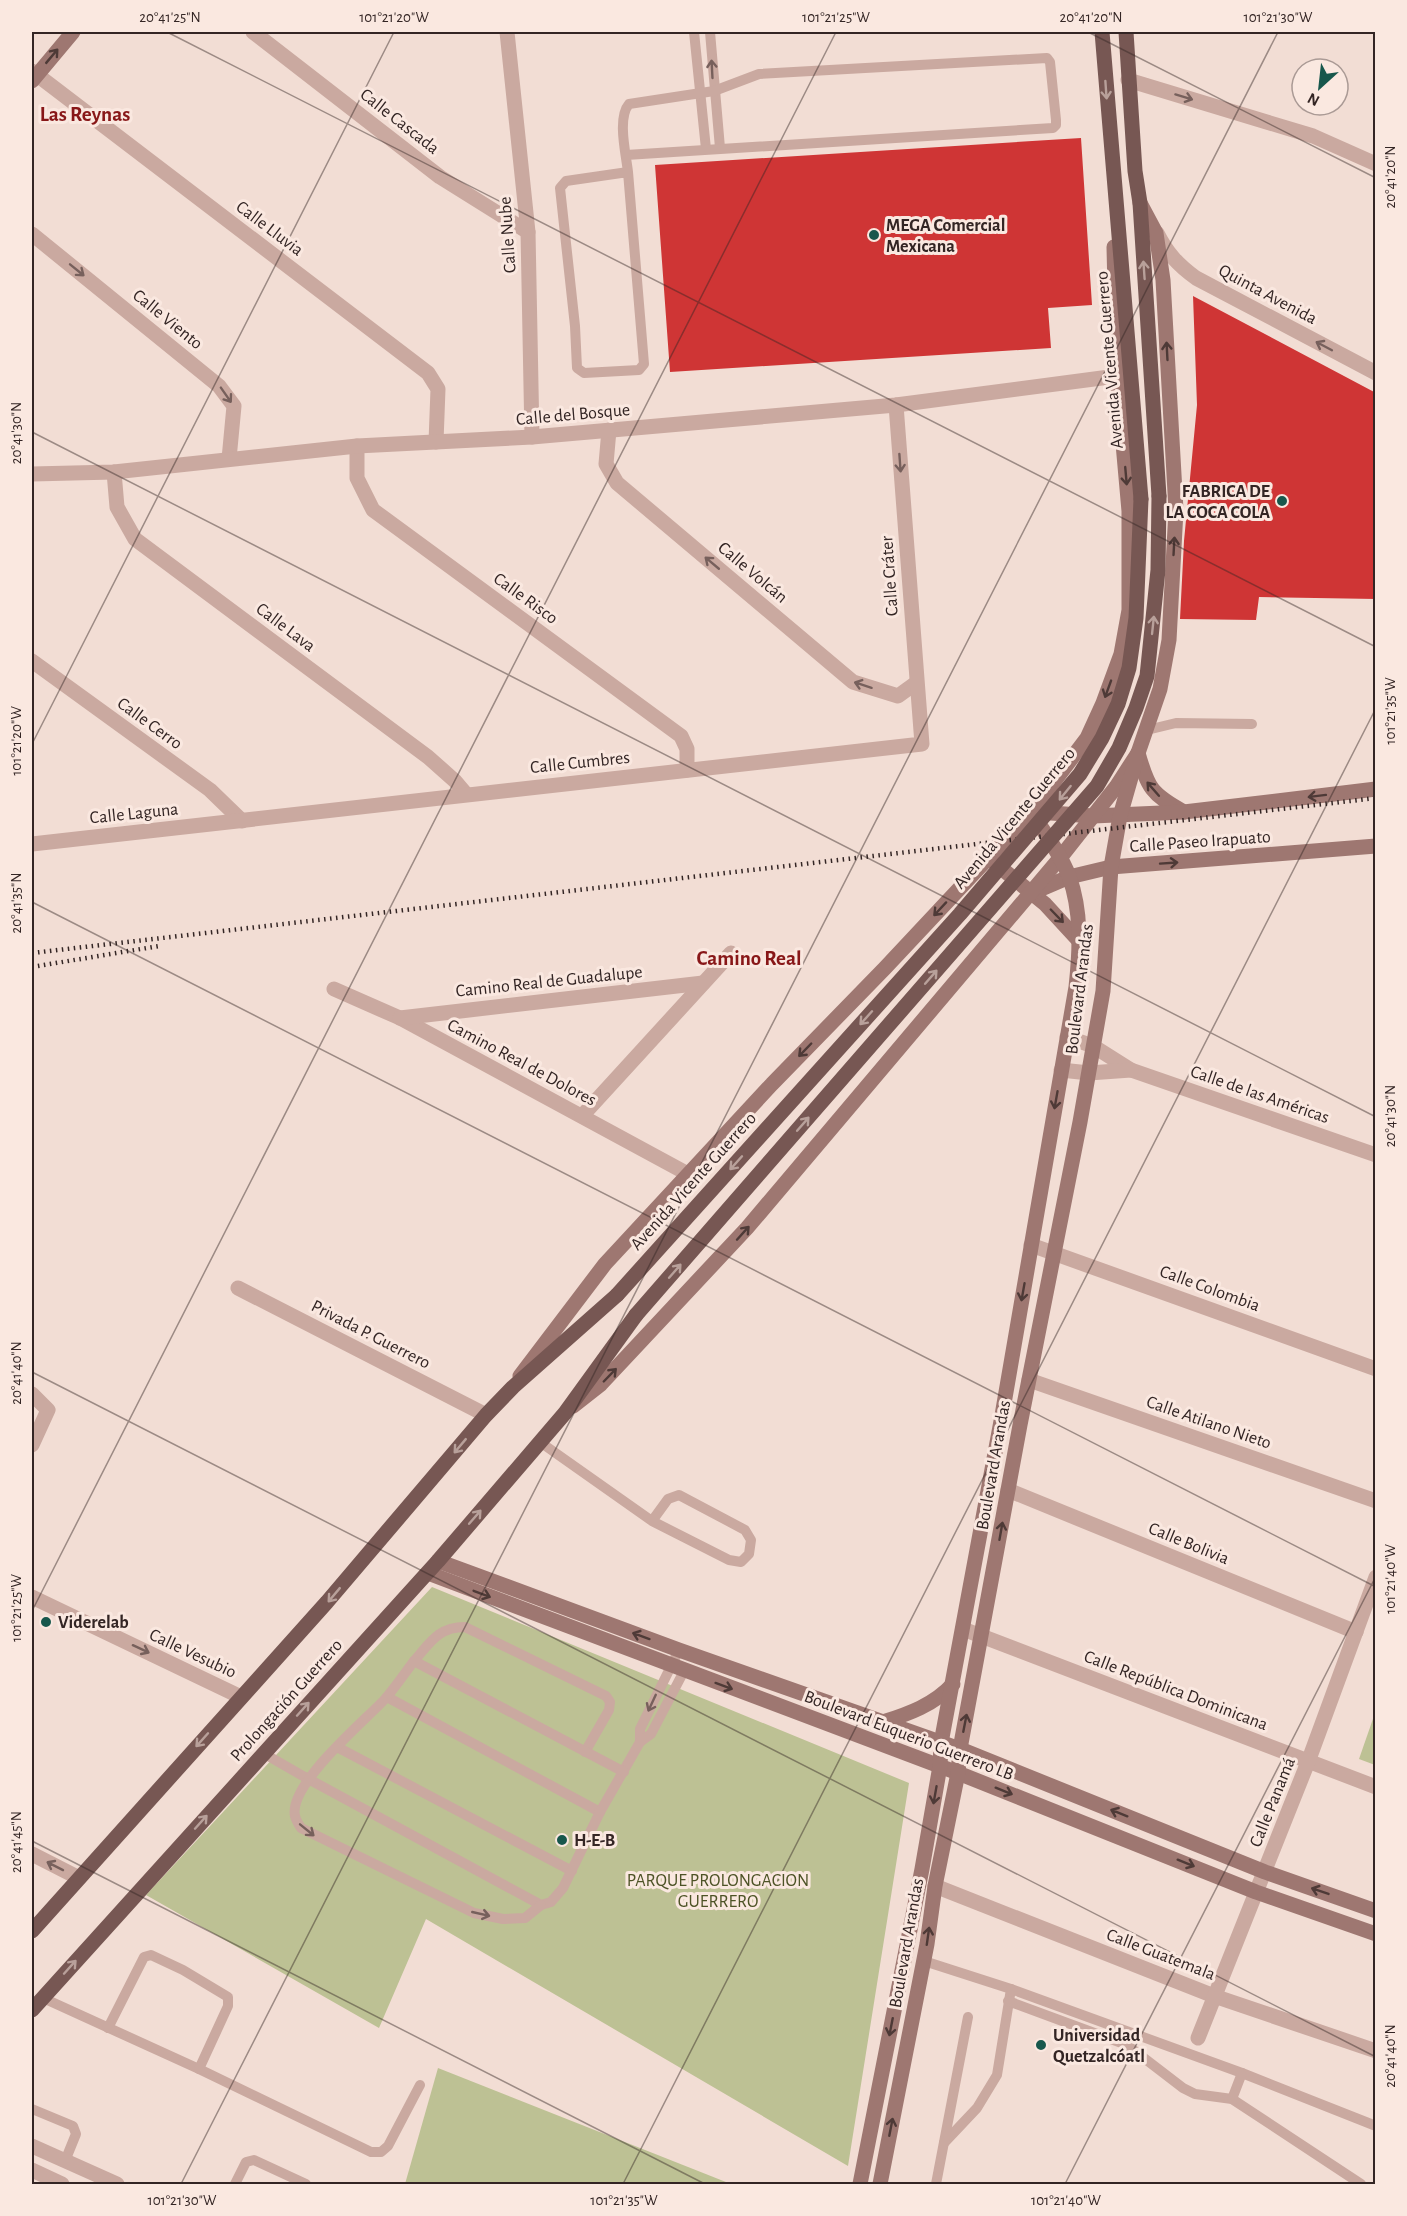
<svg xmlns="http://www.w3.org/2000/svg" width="1407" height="2216" font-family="'Alegreya Sans',sans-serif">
<rect width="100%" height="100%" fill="#f2ddd4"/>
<g fill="#bdc194">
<path d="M432,1587L909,1783L848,2166L426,1919L379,2028L146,1895Z"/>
<path d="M1375,1713L1376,1765H1375L1359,1759Z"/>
<path d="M438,2068L731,2184H405Z"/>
</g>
<g fill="#cf3535">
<path d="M1081,138L1092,305L1048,308L1051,348L670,372L655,165Z"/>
<path d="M1193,296L1376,393V599L1259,597L1256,620L1180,619L1184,541L1197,405Z"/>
</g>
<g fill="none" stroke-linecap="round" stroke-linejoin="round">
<g stroke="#caa9a0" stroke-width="10">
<path d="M694,32L706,149"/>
<path d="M710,32L720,148"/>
<path d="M626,155L1053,128L1056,125V120L1050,62L1047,58L759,74L714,91L629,104C617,118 626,154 628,172L644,364L639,370L584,373L577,368L575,326L560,188L566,181L628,172"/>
<path d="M1147,730L1176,723L1252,724"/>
<path d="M540,1442L652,1521L729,1560L741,1562L749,1554L751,1540L745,1530L679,1495L668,1499L652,1521"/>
<path d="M414,1661C430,1643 438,1627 465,1627L606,1696L610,1702L609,1710L585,1752"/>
<path d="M387,1697L600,1812"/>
<path d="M640,1742V1729L679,1650"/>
<path d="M337,1747L572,1871"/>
<path d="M263,1753L303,1776L541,1905L551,1902L563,1888L600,1812L640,1742L651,1734L684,1671"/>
<path d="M541,1905L525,1918L503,1919L474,1913L301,1828C299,1825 296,1820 295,1816C288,1784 366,1720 386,1698C396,1686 405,1673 414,1661L624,1772"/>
<path d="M924,1961L1011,1989L997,2075L977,2108L944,2143"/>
<path d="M1011,1989L1242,2073L1376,2126"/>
<path d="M43,1998L199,2069L371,2152H381L388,2146L420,2085"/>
<path d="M1008,2001L1127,2045L1183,2088L1195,2094L1232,2099L1361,2184"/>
<path d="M108,2028L144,1957L151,1955L183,1970L228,1997V2006L199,2069"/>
<path d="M1232,2099L1242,2073"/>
<path d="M32,2109L73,2126L76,2134L65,2161"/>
<path d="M235,2184L246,2162L254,2160L306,2184"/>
<path d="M936,2184L968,2017"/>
</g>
<g stroke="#caa9a0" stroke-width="15">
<path d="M253,32L440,177L528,232"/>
<path d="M507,32L528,232L532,437"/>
<path d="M32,71L428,373L438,389L436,442"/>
<path d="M1128,80L1313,136L1376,164"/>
<path d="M1157,233C1167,253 1178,265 1196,278L1376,373"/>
<path d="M32,234L219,386L234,406L229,459"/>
<path d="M609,430L606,464L617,483L853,682L898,696L916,683"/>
<path d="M357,446V478L373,510L681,736L687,749V770"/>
<path d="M114,472L117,507L135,539L428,757L455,781L466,794"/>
<path d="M32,474L114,472L357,446L532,437L896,405L1117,376"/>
<path d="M32,661L210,790L242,821"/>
<path d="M32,844L922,744L896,405"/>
<path d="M334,989L400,1018L688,1174"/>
<path d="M400,1018L703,983"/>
<path d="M1067,1037L1093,1046L1131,1070L1376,1155"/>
<path d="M1061,1070L1089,1073L1131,1070"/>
<path d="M582,1116L731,953"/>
<path d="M1031,1245L1376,1369"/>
<path d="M238,1288L486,1415"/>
<path d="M1029,1380L1376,1501"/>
<path d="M32,1394L48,1410L32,1445"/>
<path d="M1008,1490L1356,1632"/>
<path d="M32,1597L241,1697"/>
<path d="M963,1629L1376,1787"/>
<path d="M32,1854L79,1878"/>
<path d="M935,1886L1214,1996L1376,2051"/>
<path d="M1198,2038L1308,1762L1376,1577"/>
<path d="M32,2146L117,2184"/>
<path d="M32,2170L62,2184"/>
</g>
<g stroke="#9e7771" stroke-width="15">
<path d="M32,81L73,32"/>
<path d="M1138,753C1148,788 1151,794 1184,812"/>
<path d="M1037,812L1093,816L1184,812L1376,789"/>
<path d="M990,859L1045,904L1080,942"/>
<path d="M1034,892L1069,877L1111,867L1376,846"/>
<path d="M520,1376L605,1264L772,1084L885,968L1004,841L1031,812L1087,738L1103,703L1121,654L1129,610V511L1117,376L1114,247"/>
<path d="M573,1406L601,1384L747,1228L1060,858L1116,787L1138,753L1160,689L1169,640L1176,510L1163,280L1156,233L1140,203"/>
<path d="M438,1561L679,1650L960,1749L1265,1872L1376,1911"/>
<path d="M428,1573L958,1773L1256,1892L1376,1934"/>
<path d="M883,1722C908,1714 934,1705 953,1684"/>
<path d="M860,2184L922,1869L940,1766L941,1743L1001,1421L1076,987C1080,950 1082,912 1069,876C1060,853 1044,832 1031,812"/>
<path d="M880,2184L927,1944L935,1886L958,1773L960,1749L1020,1425L1080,1122L1103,991L1111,867L1120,816L1138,753"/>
</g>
<g stroke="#775753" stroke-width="15">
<path d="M1102,32L1141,499"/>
<path d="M1126,32L1135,171L1140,203L1159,496"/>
<path d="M32,1931L327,1602L486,1415L513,1387L617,1295"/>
<path d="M32,2010L438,1561L565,1413L636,1315"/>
</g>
<g stroke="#332524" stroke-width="4.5" stroke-dasharray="1.5 4.5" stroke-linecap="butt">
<path d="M32,953L1376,798"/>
<path d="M32,967L159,946"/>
</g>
<g stroke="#775753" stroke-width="15">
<path d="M617,1295L960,914L1080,774L1102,738L1118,704L1129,668L1136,618L1141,499"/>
<path d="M636,1315L1097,786L1119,748L1136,708L1147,676L1158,570L1159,496"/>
</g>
</g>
<defs><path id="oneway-shaft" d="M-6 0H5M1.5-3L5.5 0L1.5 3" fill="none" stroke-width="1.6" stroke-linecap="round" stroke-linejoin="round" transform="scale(1.5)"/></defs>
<g stroke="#4e3a37">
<use href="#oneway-shaft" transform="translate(52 56) rotate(-50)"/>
<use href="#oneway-shaft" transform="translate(1167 351) rotate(-93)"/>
<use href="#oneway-shaft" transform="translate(1126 476) rotate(85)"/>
<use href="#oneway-shaft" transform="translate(1174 546) rotate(-87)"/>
<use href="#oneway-shaft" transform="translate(1108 689) rotate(110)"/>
<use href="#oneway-shaft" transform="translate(1153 789) rotate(-131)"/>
<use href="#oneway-shaft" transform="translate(1317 796) rotate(173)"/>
<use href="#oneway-shaft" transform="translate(1169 863) rotate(-4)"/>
<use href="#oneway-shaft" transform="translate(940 909) rotate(133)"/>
<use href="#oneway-shaft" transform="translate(1057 916) rotate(46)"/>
<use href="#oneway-shaft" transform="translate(805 1050) rotate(134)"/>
<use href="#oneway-shaft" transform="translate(1056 1100) rotate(100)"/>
<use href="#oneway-shaft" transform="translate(743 1233) rotate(-48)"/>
<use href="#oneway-shaft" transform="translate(1023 1292) rotate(100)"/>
<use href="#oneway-shaft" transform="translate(610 1375) rotate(-46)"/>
<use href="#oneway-shaft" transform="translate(1001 1531) rotate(-80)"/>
<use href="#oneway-shaft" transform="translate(482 1594) rotate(21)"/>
<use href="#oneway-shaft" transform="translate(641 1636) rotate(-160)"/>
<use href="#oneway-shaft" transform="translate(724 1686) rotate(20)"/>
<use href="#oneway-shaft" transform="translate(965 1723) rotate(-79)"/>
<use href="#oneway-shaft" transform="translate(1004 1791) rotate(22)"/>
<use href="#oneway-shaft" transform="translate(935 1795) rotate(100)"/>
<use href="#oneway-shaft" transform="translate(1119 1813) rotate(-158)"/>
<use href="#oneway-shaft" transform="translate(1186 1863) rotate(22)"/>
<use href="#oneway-shaft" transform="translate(1320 1891) rotate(-161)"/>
<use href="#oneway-shaft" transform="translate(928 1936) rotate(-82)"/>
<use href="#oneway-shaft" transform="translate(891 2027) rotate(101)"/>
<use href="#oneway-shaft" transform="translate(891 2127) rotate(-79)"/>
</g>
<g stroke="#77605c">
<use href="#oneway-shaft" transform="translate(712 69) rotate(-93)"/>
<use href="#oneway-shaft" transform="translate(1184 97) rotate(17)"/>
<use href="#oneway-shaft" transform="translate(77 270) rotate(39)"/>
<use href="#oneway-shaft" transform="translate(1324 346) rotate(-152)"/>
<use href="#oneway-shaft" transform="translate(226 395) rotate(55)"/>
<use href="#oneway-shaft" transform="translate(900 463) rotate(86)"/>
<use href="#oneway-shaft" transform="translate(712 563) rotate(-140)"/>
<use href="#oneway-shaft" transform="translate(863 685) rotate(-162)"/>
<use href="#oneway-shaft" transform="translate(141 1649) rotate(25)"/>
<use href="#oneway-shaft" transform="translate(652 1703) rotate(115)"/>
<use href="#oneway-shaft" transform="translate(307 1830) rotate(39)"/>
<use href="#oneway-shaft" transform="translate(55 1866) rotate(-153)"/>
<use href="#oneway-shaft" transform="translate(481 1914) rotate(13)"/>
</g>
<g stroke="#b8a09a">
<use href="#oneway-shaft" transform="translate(1106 90) rotate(86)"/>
<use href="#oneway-shaft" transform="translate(1144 270) rotate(-94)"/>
<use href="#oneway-shaft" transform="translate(1153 625) rotate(-84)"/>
<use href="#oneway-shaft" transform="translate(1065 793) rotate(129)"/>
<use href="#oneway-shaft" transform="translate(931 977) rotate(-49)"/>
<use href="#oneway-shaft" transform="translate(866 1018) rotate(132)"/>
<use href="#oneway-shaft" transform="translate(803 1124) rotate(-49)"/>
<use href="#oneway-shaft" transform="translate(736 1163) rotate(132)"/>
<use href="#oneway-shaft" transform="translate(675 1271) rotate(-49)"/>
<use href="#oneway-shaft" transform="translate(460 1446) rotate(130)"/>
<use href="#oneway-shaft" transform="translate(475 1517) rotate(-49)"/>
<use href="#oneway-shaft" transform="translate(334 1595) rotate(130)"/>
<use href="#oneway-shaft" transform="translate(303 1709) rotate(-48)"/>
<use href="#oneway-shaft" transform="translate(202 1740) rotate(132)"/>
<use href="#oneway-shaft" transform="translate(201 1822) rotate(-48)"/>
<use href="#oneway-shaft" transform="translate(70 1967) rotate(-48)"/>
</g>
<path fill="none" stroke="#332524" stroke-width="1.5" stroke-opacity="0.45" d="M167,32L1376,647M1088,32L1376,178M32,432L1376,1117M32,744L394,32M32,902L1376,1587M32,1372L1376,2057M32,1611L836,32M32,1841L705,2184M181,2184L1278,32M623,2184L1376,708M1065,2184L1376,1576"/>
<g fill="#17574c" stroke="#fae8e0" stroke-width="2">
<circle cx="874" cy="235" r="6"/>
<circle cx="1282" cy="501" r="6"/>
<circle cx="46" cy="1622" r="6"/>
<circle cx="562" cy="1840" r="6"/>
<circle cx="1041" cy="2045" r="6"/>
</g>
<g text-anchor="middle" stroke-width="6" stroke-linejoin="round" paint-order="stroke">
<g font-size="18" fill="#332524" stroke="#fae8e0">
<text transform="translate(400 121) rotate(38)" y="6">Calle Cascada</text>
<text transform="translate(270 228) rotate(37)" y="6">Calle Lluvia</text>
<text transform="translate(507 235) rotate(-94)" y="6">Calle Nube</text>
<text transform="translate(1268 294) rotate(28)" y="6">Quinta Avenida</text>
<text transform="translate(168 319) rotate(39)" y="6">Calle Viento</text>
<text transform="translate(1109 360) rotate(-95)" y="6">Avenida Vicente Guerrero</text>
<text transform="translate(573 414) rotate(-5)" y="6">Calle del Bosque</text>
<text transform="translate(753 572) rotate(40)" y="6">Calle Volcán</text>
<text transform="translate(889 576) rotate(-94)" y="6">Calle Cráter</text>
<text transform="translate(526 598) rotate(36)" y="6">Calle Risco</text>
<text transform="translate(286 627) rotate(37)" y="6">Calle Lava</text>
<text transform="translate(150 723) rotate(36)" y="6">Calle Cerro</text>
<text transform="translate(580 762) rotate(-6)" y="6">Calle Cumbres</text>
<text transform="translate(134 813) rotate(-6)" y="6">Calle Laguna</text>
<text transform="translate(1014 818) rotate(-50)" y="6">Avenida Vicente Guerrero</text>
<text transform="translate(1200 841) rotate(-4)" y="6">Calle Paseo Irapuato</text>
<text transform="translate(549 981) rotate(-6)" y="6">Camino Real de Guadalupe</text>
<text transform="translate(1079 989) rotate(-83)" y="6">Boulevard Arandas</text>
<text transform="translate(522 1062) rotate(28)" y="6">Camino Real de Dolores</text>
<text transform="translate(1260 1094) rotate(19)" y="6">Calle de las Américas</text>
<text transform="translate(693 1181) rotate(-48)" y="6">Avenida Vicente Guerrero</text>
<text transform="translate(1210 1288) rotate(20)" y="6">Calle Colombia</text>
<text transform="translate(371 1334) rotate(27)" y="6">Privada P. Guerrero</text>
<text transform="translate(1209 1422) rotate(19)" y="6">Calle Atilano Nieto</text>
<text transform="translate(993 1465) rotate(-80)" y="6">Boulevard Arandas</text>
<text transform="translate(1189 1543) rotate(22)" y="6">Calle Bolivia</text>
<text transform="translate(193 1653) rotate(25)" y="6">Calle Vesubio</text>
<text transform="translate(1176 1690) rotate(21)" y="6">Calle República Dominicana</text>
<text transform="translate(286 1700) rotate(-48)" y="6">Prolongación Guerrero</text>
<text transform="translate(909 1735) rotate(21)" y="6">Boulevard Euquerio Guerrero LB</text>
<text transform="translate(1272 1802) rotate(-68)" y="6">Calle Panamá</text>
<text transform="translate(906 1943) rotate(-80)" y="6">Boulevard Arandas</text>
<text transform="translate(1161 1954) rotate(21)" y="6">Calle Guatemala</text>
</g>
<g font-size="18" font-weight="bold" fill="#332524" stroke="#fae8e0" text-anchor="start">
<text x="886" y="231">MEGA Comercial<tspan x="886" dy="21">Mexicana</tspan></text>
<text x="1270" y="497" text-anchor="end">FABRICA DE<tspan x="1270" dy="21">LA COCA COLA</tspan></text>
<text x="58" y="1628">Viderelab</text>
<text x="574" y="1846">H-E-B</text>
<text x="1053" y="2041">Universidad<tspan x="1053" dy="21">Quetzalcóatl</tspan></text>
</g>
<g font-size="18" fill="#4d5326" stroke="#fae8e0">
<text x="718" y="1886">PARQUE PROLONGACION<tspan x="718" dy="21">GUERRERO</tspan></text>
</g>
<g font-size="21" font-weight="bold" fill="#881718" stroke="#fae8e0">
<text x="85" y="121">Las Reynas</text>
<text x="749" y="965">Camino Real</text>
</g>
</g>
<rect width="1407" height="2216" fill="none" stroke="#fae8e0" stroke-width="66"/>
<g transform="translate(1320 87) rotate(207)"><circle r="28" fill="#fae8e0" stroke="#aa9a95" stroke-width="1.5"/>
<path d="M0-4.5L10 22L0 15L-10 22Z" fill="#17574c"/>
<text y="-9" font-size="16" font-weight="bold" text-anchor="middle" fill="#332524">N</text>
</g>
<rect x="33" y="33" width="1341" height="2150" fill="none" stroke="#332524" stroke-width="2"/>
<g font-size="15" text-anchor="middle" fill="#332524">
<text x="170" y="22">20°41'25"N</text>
<text x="394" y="22">101°21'20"W</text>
<text x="836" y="22">101°21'25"W</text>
<text x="1091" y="22">20°41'20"N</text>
<text x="1278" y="22">101°21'30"W</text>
<text transform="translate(1390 177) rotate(-90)" y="5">20°41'20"N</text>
<text transform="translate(16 433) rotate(-90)" y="5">20°41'30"N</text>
<text transform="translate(1390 711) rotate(-90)" y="5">101°21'35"W</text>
<text transform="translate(16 741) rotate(-90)" y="5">101°21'20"W</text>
<text transform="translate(16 903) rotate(-90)" y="5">20°41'35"N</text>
<text transform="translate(1390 1116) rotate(-90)" y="5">20°41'30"N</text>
<text transform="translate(16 1373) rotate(-90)" y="5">20°41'40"N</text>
<text transform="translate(1390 1579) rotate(-90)" y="5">101°21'40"W</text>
<text transform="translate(16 1608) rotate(-90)" y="5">101°21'25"W</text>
<text transform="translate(16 1842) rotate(-90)" y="5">20°41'45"N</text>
<text transform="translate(1390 2056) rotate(-90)" y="5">20°41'40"N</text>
<text x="182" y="2205">101°21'30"W</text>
<text x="624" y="2205">101°21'35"W</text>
<text x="1066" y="2205">101°21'40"W</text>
</g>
</svg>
